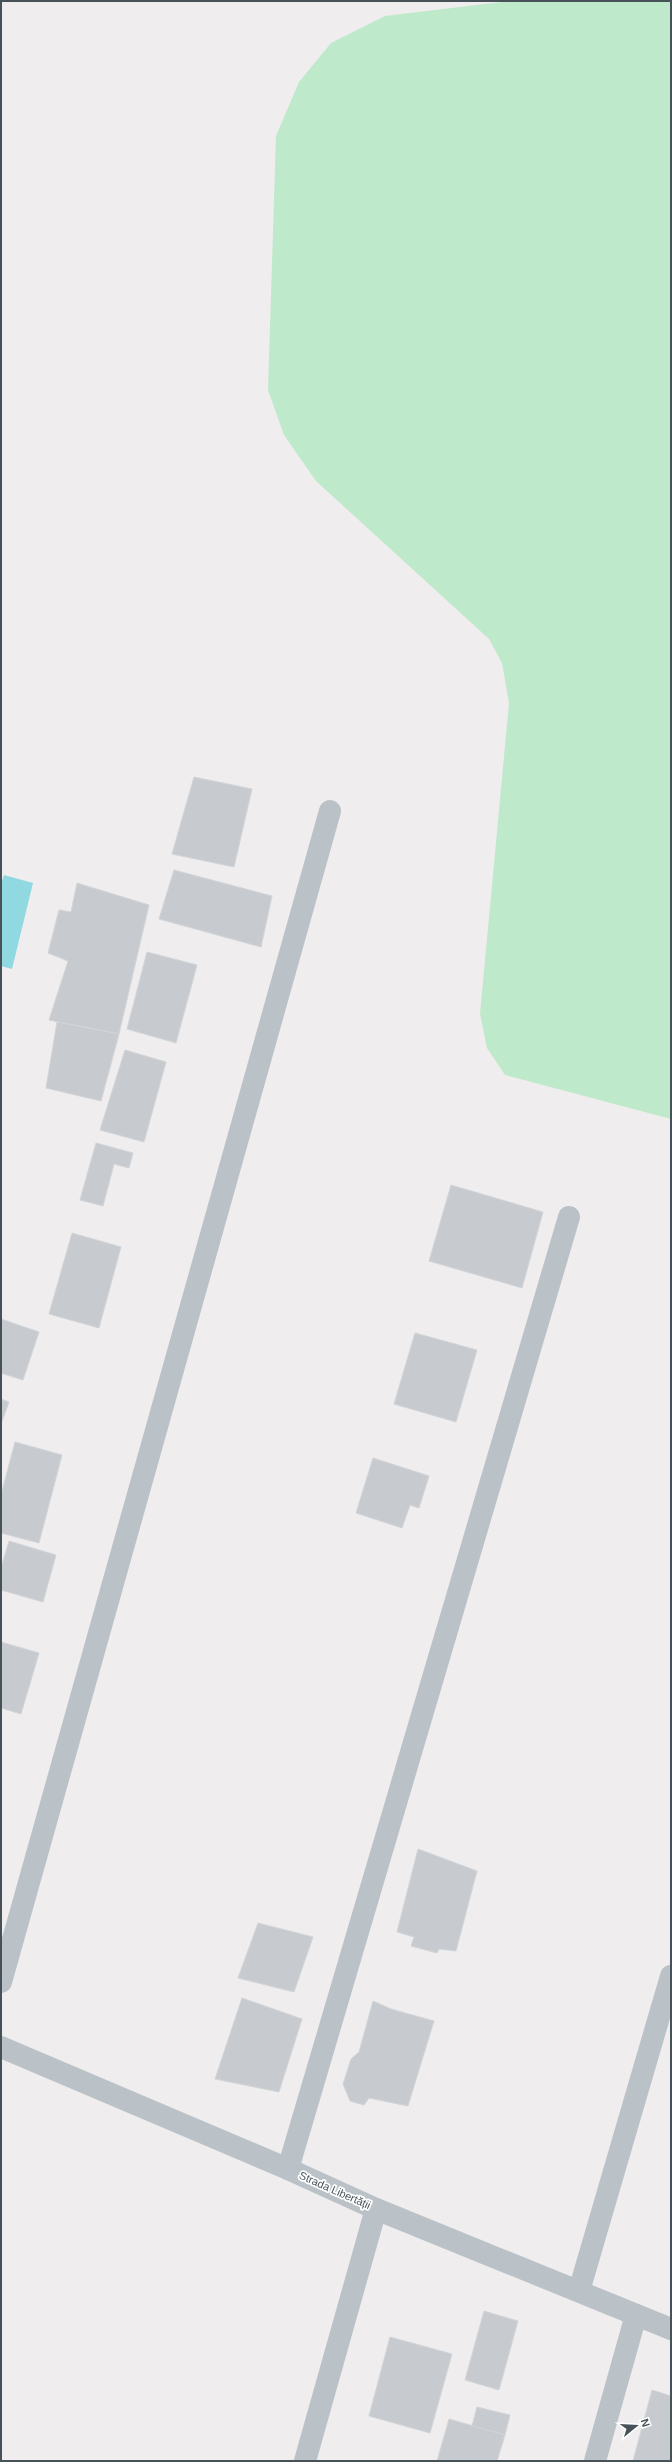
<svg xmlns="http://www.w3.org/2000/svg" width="672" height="2462" font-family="Helvetica,sans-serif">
<rect width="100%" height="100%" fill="#efeded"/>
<path fill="#bfe9cb" d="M511,1H671V1119L505,1075L487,1048L480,1014L509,703L502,663L489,639L316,481L284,435L268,390L276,136L299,82L331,43L385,16Z"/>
<path fill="#91d9e1" d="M4,875L33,883L12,969L1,966V884Z"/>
<g fill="#c7cbcf" stroke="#d1d4d8">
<path d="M194,777L252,789L234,867L172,854Z"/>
<path d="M174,870L272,896L261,947L159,919Z"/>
<path d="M77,883L149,905L119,1034L49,1020L68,961L48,953L59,910L71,912Z"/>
<path d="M147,952L197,965L176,1043L127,1029Z"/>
<path d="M57,1022L119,1034L101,1101L46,1088Z"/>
<path d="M125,1050L166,1062L144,1142L100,1130Z"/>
<path d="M96,1143L133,1153L129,1168L114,1164L103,1206L80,1200Z"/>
<path d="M451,1185L543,1212L522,1288L429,1261Z"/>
<path d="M72,1233L121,1247L99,1328L49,1314Z"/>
<path d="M1,1319L39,1332L23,1380L1,1373Z"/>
<path d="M415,1333L477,1350L456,1422L394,1404Z"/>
<path d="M1,1399L9,1402L1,1424Z"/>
<path d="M15,1442L62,1455L39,1543L1,1533V1495Z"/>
<path d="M373,1458L429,1476L419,1508L410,1505L402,1528L356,1513Z"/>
<path d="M9,1541L56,1555L43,1602L1,1590V1568Z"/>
<path d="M1,1642L39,1653L21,1714L1,1708Z"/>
<path d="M418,1849L477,1871L456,1951L439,1949L437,1953L411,1946L414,1937L397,1932Z"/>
<path d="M258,1923L313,1937L294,1992L238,1978Z"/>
<path d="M242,1998L302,2019L279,2092L215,2079Z"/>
<path d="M373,2001L391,2009L434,2021L408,2106L369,2098L364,2105L350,2101L343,2084L351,2059L359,2052Z"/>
<path d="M484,2311L518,2321L499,2390L465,2380Z"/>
<path d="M390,2337L452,2354L430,2433L369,2416Z"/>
<path d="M652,2390L671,2396V2461H633Z"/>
<path d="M477,2407L510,2415L505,2435L472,2426Z"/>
<path d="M449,2419L505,2435L497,2461H437Z"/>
</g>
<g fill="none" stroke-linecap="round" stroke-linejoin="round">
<g stroke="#bac2c8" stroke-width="22">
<path d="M1,1982L330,811"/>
<path d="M1,2047L288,2169L376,2209L671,2329"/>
<path d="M288,2169L569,1217"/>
<path d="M579,2291L671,1976"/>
<path d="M305,2461L376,2209"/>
<path d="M595,2461L636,2315"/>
</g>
</g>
<g text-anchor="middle" stroke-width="3.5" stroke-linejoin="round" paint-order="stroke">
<g font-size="11" fill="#475258" stroke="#fff">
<text transform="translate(335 2190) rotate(24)" y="4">Strada Libertății</text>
</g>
</g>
<rect width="672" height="2462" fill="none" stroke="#475258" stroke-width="4"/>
<g transform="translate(636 2426) rotate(72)" stroke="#ffffff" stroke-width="3" paint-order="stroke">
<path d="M0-3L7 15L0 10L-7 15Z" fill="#475258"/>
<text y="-6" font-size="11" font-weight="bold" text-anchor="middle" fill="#475258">N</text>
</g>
</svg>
